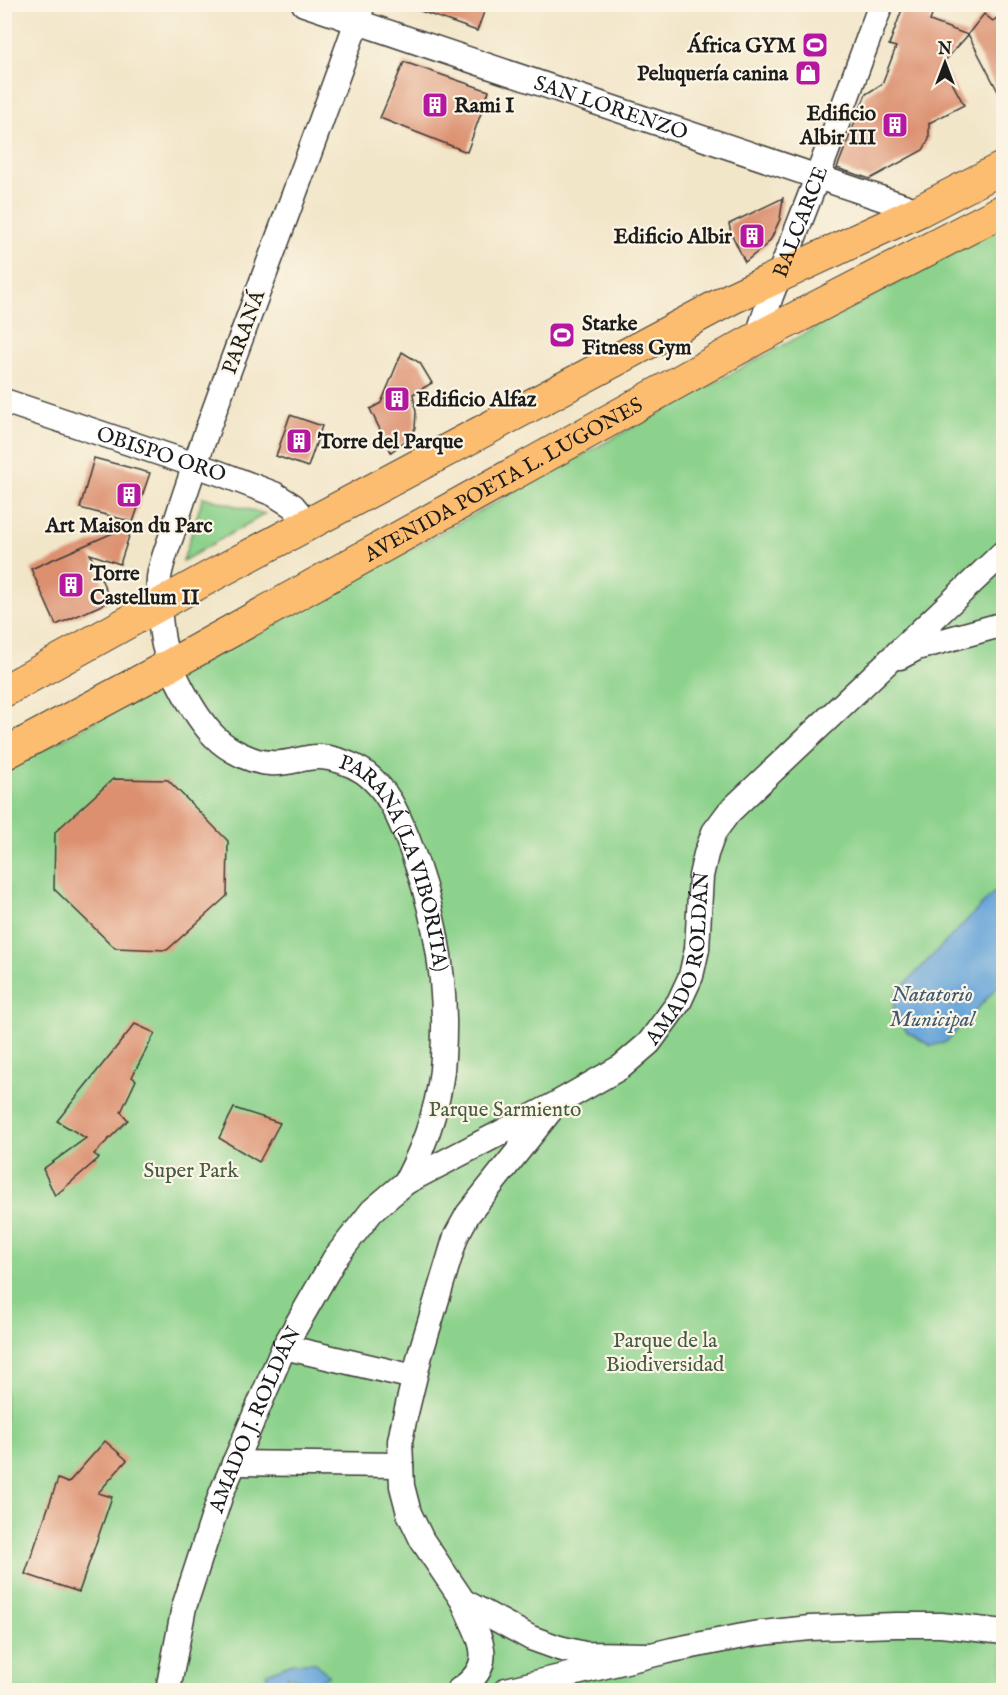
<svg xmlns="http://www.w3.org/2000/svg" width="1008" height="1695" font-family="'IM FELL English',serif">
<rect width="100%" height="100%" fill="#fcf5e5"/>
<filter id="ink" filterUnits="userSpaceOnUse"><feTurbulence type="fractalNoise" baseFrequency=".0167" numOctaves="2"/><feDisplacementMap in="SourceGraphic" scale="12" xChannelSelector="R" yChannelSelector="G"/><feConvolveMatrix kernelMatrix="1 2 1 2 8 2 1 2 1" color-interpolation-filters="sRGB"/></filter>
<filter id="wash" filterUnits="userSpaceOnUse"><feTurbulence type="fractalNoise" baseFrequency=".008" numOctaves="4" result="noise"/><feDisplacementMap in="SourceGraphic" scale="24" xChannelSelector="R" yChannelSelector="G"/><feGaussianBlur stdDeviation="1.35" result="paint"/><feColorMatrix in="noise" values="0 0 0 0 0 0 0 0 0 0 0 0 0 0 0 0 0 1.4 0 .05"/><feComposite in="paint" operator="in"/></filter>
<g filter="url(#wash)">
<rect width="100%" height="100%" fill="#f2e6c9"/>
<g fill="#8cd28c" stroke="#547754" stroke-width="1.5">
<path d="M1003,225V1690H5L4,771Z"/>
<path d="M203,497L265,514L183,561Z"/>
</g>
<g fill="#67a5d9" stroke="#42607a" stroke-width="1.5">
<path d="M1003,883V981L946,1042L931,1046L907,1032L893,1011L896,993Z"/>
<path d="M292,1663H316L329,1676L315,1683L287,1676L285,1689H268L267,1673Z"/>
</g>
<g id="blocks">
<g fill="#dc9070">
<path d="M410,4H487L477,31L409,7Z"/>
<path d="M904,4H936L930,21L968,35L942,64L964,105L929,123V139L923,150L870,179L837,168L866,94L882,84L896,47L889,45Z"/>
<path d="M1004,12V103L968,34L984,14L993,21Z"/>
<path d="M404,62L489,91L467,152L380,118Z"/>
<path d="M783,198L780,219L771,239L766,245L745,262L731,233L729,224Z"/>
<path d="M402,352L420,363L432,383L413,394L416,412L415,428L410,437L391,452L370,409L381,403Z"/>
<path d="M290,415L322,426L308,467L276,456Z"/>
<path d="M94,458L150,473L133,522L80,508Z"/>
<path d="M133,524L120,564L90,554L111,601L56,625L31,569Z"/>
<path d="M113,779L168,780L228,841L227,896L167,950L115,948L54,889L55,832Z"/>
<path d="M135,1024L155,1033L132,1077L136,1080L121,1112L128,1120L94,1154L99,1158L55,1196L43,1169L86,1138L57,1121Z"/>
<path d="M234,1108L280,1123L259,1162L219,1138Z"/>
<path d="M105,1441L127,1460L98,1493L112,1497L79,1592L25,1574L58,1479L68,1483Z"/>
</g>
</g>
</g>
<g filter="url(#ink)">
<use href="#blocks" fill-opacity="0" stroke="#3c3a36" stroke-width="1.5"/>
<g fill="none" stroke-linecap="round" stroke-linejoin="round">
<g stroke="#3c3a36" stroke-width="27">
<g id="minor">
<path id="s1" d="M304,4L919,211"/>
<path id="s2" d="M363,4C321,124 276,243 232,362C212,416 192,470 175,525C170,542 161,561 159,578C158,596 159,616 162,634C165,663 194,716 215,737C228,750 251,762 270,763C287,765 302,757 318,757C333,757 352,764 364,772C388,790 397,813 408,840C435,909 448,983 443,1057C441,1101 426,1143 406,1182"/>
<path id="s3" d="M757,338L771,296L817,178L881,4"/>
<path id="s4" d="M4,401L219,473L274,494L293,506L308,524"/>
<path d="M900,657L917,648L1004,624"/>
<path d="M550,1111L468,1214L456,1236L420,1355L404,1421L400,1441L402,1486L409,1513L422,1540L463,1601L531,1638L559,1648L584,1654L648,1655"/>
<path d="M284,1347L414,1377"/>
<path d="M234,1463L401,1465"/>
<path id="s5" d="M168,1690L184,1607L221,1494L284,1347L335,1258L372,1211L406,1182L556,1104L621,1067L649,1043L679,1002L691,976L697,949L701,876L706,854L714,832L729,812L1004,552"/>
<path d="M459,1690C500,1663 478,1637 463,1601"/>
<path d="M506,1690L672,1650L753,1634L810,1628L896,1625H941L1004,1632"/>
</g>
</g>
<g stroke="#3c3a36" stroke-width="34">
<g id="major">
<path d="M4,691L213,575L734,297L919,211L1004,167"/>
<path id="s6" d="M4,754L170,665L757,338L1004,210"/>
</g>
</g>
<use href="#minor" stroke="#fff" stroke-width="24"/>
<use href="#major" stroke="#fcbd6f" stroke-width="32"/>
</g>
</g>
<defs>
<g id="stadium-square" transform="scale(1.35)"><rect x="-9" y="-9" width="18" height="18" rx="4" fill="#b5179e" stroke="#fcf5e5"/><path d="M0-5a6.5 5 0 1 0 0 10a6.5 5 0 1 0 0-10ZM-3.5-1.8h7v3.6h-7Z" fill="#fff"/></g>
<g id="shop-square" transform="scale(1.35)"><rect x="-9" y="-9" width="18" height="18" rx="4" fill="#b5179e" stroke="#fcf5e5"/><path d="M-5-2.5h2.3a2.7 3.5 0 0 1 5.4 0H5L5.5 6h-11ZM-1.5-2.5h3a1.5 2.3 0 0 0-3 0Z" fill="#fff"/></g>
<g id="building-square" transform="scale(1.35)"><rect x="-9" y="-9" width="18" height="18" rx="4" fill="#b5179e" stroke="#fcf5e5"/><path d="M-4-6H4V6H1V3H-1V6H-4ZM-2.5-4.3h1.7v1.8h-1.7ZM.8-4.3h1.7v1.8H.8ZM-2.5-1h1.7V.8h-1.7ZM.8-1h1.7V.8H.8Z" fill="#fff"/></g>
</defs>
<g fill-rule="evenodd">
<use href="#stadium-square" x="815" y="45"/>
<use href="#shop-square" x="808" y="73"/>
<use href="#building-square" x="435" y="105"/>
<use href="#building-square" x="895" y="125"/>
<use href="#building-square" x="752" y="236"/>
<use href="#stadium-square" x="562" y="335"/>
<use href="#building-square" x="397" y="399"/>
<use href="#building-square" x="299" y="441"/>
<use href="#building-square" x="129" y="495"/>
<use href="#building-square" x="71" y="585"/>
</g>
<g text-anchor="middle" stroke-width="4.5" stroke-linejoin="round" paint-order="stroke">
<g font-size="21" font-weight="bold" fill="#1c1c1c" stroke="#fcf5e5" text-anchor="start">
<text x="796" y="52" text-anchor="end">África GYM</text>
<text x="788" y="80" text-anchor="end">Peluquería canina</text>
<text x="454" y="112">Rami I</text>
<text x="876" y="120" text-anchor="end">Edificio<tspan x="876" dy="24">Albir III</tspan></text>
<text x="732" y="243" text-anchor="end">Edificio Albir</text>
<text x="582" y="330">Starke<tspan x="582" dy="24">Fitness Gym</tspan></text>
<text x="416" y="406">Edificio Alfaz</text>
<text x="318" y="448">Torre del Parque</text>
<text x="129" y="532" text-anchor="middle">Art Maison du Parc</text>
<text x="90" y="580">Torre<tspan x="90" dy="24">Castellum II</tspan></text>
</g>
<g font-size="21" fill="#1c1c1c" stroke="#fcf5e5">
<text dy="7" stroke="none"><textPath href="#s1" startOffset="324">SAN LORENZO</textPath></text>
<text dy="7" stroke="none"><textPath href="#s3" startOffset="124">BALCARCE</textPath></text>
<text transform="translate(243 332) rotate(-70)" y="7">PARANÁ</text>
<text dy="7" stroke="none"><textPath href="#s4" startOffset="166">OBISPO ORO</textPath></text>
<text dy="7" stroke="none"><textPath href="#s6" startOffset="570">AVENIDA POETA L. LUGONES</textPath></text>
<text dy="7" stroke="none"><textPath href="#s2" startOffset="1038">PARANÁ (LA VIBORITA)</textPath></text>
<text dy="7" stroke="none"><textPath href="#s5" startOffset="944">AMADO ROLDÁN</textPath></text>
<text dy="7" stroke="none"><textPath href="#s5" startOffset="285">AMADO J. ROLDÁN</textPath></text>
</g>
<g font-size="21" fill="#435c43" stroke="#fcf5e5">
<text x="505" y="1116">Parque Sarmiento</text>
<text x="191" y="1177">Super Park</text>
<text x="665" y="1347">Parque de la<tspan x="665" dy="24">Biodiversidad</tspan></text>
</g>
<g font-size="22" font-style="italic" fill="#3e5a71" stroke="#fcf5e5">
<text x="932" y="1001">Natatorio<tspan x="932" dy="25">Municipal</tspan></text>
</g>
</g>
<rect width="1008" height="1695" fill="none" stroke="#fcf5e5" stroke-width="24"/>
<g transform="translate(945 63)" stroke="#fcf5e5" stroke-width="4.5" paint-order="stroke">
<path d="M0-4.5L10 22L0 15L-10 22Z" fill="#1c1c1c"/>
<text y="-9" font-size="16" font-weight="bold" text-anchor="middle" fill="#1c1c1c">N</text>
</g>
</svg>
